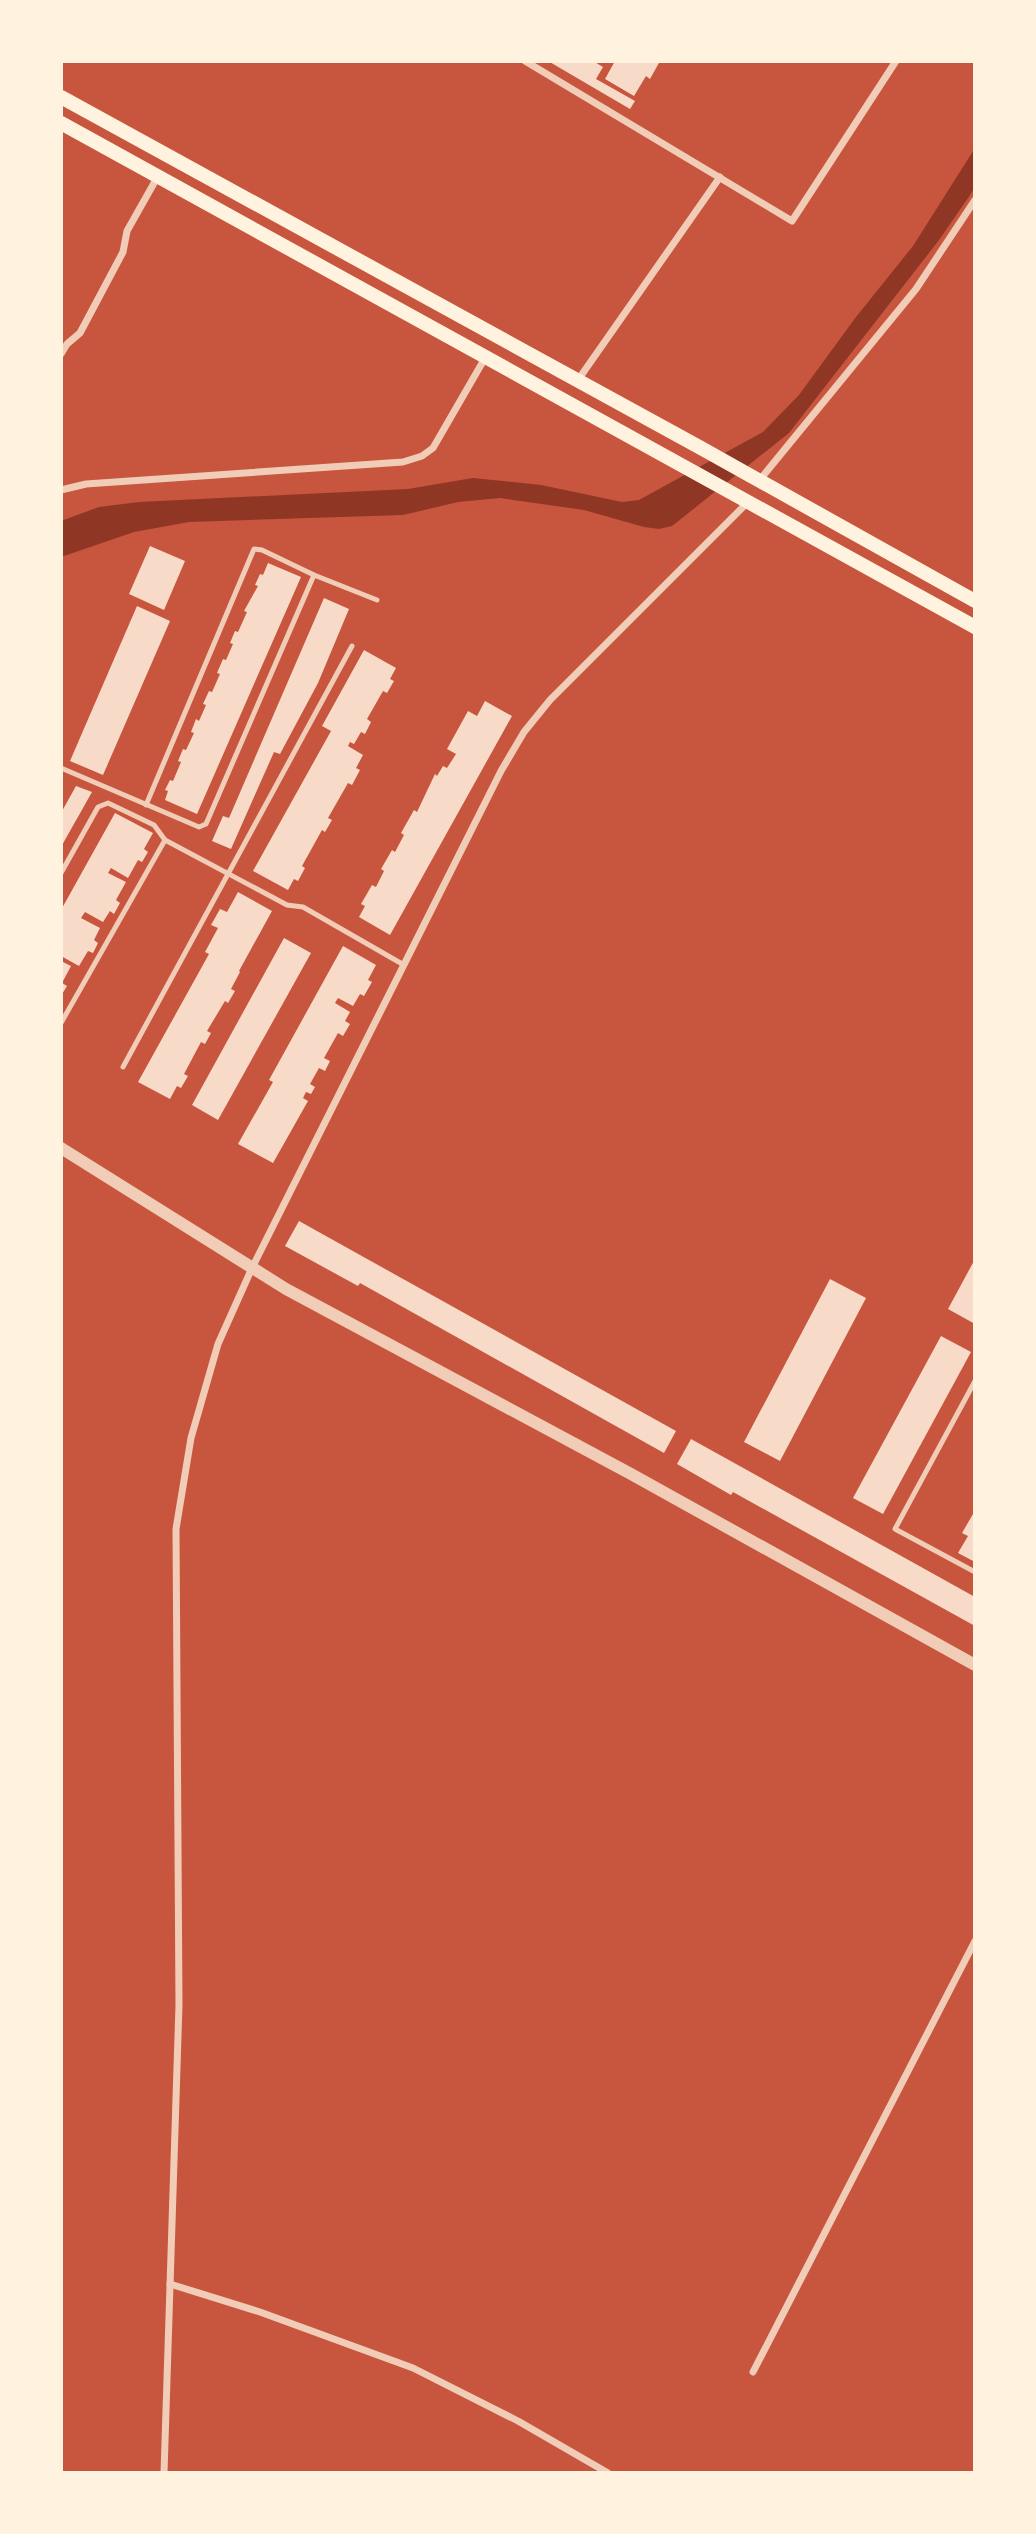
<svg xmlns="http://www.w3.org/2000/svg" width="1036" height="2534" font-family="'PT Serif',serif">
<rect width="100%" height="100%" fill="#c8553d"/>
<path fill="#8f3625" d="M975,148V187L968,198L939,240L789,433L672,526L659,529L644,527L584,510L500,498L458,502L403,515L189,522L134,532L61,557V521L99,507L139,502L408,489L473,478L541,485L622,502L639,500L763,432L799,395L856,317L913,246Z"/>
<g fill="#f7dbc8">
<path d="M548,61H593L603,67L596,79L635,101L630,109Z"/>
<path d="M615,61H660L650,79L646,76L634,96L605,79Z"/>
<path d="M150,546L185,561L164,610L129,594Z"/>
<path d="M268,563L301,577L197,814L165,800L168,791L165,790L170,780L173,781L181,762L178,761L183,749L186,750L194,733L191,732L196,719L199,721L206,705L203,704L209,691L212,692L220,674L217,673L223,659L226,660L233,644L230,643L235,631L238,632L247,612L244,611L258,586L255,585L260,574L263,575Z"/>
<path d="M324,598L349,609L318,683L280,754L274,752L231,849L212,841L223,816L229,818Z"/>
<path d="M137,606L170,621L103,775L70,761Z"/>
<path d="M364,650L396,668L390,679L394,681L387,693L383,691L367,719L371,722L365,734L361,732L354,744L350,742L348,746L363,755L356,768L360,770L352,785L348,783L328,818L332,820L325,832L322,830L302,866L305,868L298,881L294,879L288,890L253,871L331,731L322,726Z"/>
<path d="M485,701L512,716L390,935L359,917L365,906L361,904L372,885L376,887L384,871L381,869L392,850L395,852L404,835L401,833L414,810L417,812L435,774L437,776L443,766L447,768L456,754L447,749L468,711L477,716Z"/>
<path d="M76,786L92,792L61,847V813Z"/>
<path d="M115,813L153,833L144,849L148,852L142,862L138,860L128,878L111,868L108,873L126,882L116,900L120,903L114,914L110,911L103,922L85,912L81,918L100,928L94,940L98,943L93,953L88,951L79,966L61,956V910Z"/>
<path d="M238,892L272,911L239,971L240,972L231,989L235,991L228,1003L225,1001L207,1031L211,1033L205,1044L201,1042L184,1074L188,1076L181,1088L177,1086L170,1099L138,1082L209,954L205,952L218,928L211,925L220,909L227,912Z"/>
<path d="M284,938L311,953L218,1120L192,1105Z"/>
<path d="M343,946L376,965L368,980L372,982L364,996L360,994L353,1006L338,998L335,1003L350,1012L345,1021L350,1024L343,1036L338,1033L324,1058L330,1061L325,1071L319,1068L310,1084L315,1087L311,1094L306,1092L303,1098L308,1101L273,1163L238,1144L273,1082L269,1080Z"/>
<path d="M61,961L71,966L62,983L67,986L61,996Z"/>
<path d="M299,1221L676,1431L664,1453L360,1283L358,1286L285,1246Z"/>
<path d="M975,1259V1324L948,1309Z"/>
<path d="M830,1279L866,1298L780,1461L744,1442Z"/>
<path d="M941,1336L971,1352L883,1514L853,1498Z"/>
<path d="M691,1439L975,1597V1626L733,1492L731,1495L677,1464Z"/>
<path d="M973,1514L975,1515V1562L958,1553L968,1536L962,1533Z"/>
</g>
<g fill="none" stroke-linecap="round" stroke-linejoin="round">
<g stroke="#f1ccb7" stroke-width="5">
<path d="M61,768L199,827L206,824L314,575"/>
<path d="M146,805L254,549L262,550L314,575L377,600"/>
<path d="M61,873L98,807L108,803L154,825L165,840"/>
<path d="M61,1023L165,840L287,905L303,907L404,965"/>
<path d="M123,1067L352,646"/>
<path d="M975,1381L895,1529L975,1572"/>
</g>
<g stroke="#f1ccb7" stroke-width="7">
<path d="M525,61L792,221L896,61"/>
<path d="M61,354L67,344L80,333L123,252L127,231L158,176"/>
<path d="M578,380L720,177"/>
<path d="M758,482L916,289L975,200"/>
<path d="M61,490L86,484L403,462L422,456L433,448L485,358"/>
<path d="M170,2284L260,2312L413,2368L518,2421L608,2473"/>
<path d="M753,2372L975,1941"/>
<path d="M164,2473L179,2005L176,1529L191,1438L218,1344L252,1268L501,771L524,732L550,700L748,502"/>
</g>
<path stroke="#f1ccb7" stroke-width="12" d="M61,1148L286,1289L631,1474L975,1665"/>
<g stroke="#fff3e0" stroke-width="14">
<path d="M61,97L701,448L975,601"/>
<path d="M61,123L975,627"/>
</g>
</g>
<rect width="1036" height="2534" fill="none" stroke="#fff3e0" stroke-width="126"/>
</svg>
